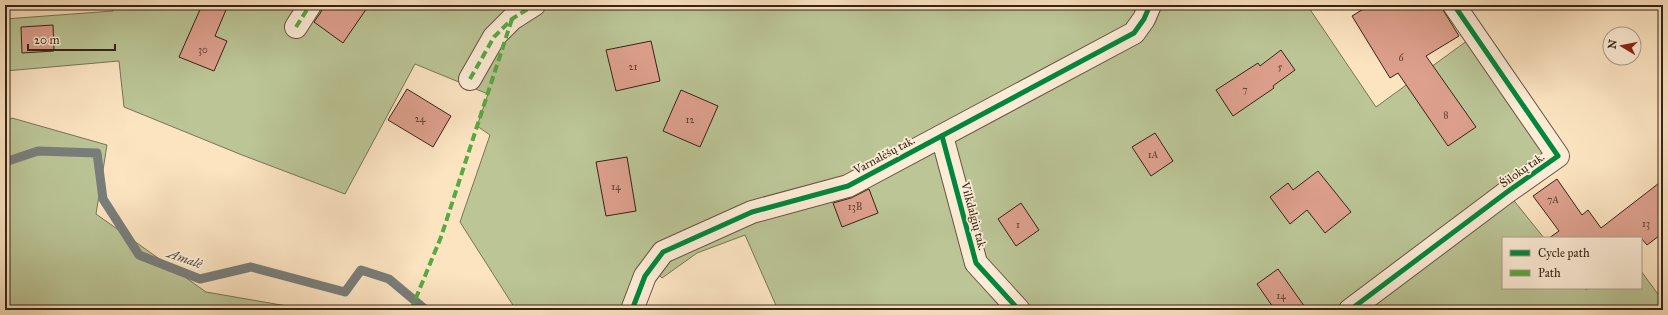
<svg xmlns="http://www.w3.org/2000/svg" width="1668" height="315" font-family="'IM FELL Great Primer',serif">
<rect width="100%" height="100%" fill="#fce4c1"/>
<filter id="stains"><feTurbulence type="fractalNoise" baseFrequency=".005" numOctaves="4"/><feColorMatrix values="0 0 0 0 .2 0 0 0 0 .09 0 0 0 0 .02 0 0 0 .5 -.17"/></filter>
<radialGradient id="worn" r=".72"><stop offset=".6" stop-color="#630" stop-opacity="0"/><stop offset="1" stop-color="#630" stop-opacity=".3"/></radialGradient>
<g fill="#bbc596" stroke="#787456">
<path d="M112,5H1307L1376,107L1475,35L1558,156L1507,192L1544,238H1503V288H1584L1586,290L1589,288H1641V271L1663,301V310H778L745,235L697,253L662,278L644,261L622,310H516L460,222L490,135L477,126L488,94L415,64L345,194L242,155L124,107L119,61L5,71V19L113,11Z"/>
<path d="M12,118L107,145L96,214L206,292L310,310H5V122Z"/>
</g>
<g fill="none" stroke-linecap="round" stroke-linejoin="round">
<path stroke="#797e7b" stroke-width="9" d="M5,162L38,151L97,153L103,199L139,255L200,279L251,267L345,292L361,270L389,279L426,310"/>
</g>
<g fill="#dda08d" stroke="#362315">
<path d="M202,5H228L215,36L227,41L214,71L179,57Z"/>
<path d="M322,5H369L343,43L314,22L321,12Z"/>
<path d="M1370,5H1440L1459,36L1426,56L1476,127L1448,146L1398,73L1390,78L1352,16Z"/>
<path d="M53,25L54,51L22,53L21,27Z"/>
<path d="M651,41L660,81L616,91L606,50Z"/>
<path d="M1281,50L1295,70L1273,86L1274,88L1233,116L1216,90L1258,63L1260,66Z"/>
<path d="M407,89L451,116L433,147L388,120Z"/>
<path d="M681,90L718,106L700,147L663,131Z"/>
<path d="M1155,133L1173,161L1151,176L1132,147Z"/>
<path d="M627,157L636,211L606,216L596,162Z"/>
<path d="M1318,171L1351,212L1325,233L1307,210L1290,224L1270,197L1288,183L1293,190Z"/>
<path d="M1557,179L1582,215L1588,210L1601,228L1663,180V233L1647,245L1641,238H1549L1559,231L1533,196Z"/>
<path d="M869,189L878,213L842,227L833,203L851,198Z"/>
<path d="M1021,203L1039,230L1016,246L998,219Z"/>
<path d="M1278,269L1307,310H1275L1257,284Z"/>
</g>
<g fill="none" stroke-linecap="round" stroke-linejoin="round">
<g stroke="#685340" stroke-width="24">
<g id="minor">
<path d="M296,27L310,5"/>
<path d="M470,79L494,37L512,19L534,5"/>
<path d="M942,136L976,263L1019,310"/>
<path d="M632,310L645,276L663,252L752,212L848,186L1134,33L1144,19L1150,5"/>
<path d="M1350,310L1507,192L1558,156L1454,5"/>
</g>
</g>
<use href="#minor" stroke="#fdedd7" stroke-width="22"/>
<g stroke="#55aa42" stroke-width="4" stroke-dasharray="8 4" stroke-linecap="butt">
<path d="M296,27L310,5"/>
<path d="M470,79L494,37L512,19L534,5"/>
<path d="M411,310L441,237L512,19"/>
</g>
<g stroke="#fdedd7" stroke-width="8">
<g id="cycleway">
<path d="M942,136L976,263L1019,310"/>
<path d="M632,310L645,276L663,252L752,212L848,186L1134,33L1144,19L1150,5"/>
<path d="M1350,310L1507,192L1558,156L1454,5"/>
</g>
</g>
<use href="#cycleway" stroke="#00873e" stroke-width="5"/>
</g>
<g text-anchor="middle" stroke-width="3.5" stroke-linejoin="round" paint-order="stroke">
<g font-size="10" fill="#604233">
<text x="203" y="53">30</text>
<text x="1401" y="61">6</text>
<text x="633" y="70">21</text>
<text x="1280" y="70">5</text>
<text x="1245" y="93">7</text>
<text x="1446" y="118">8</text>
<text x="420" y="122">24</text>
<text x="690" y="123">12</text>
<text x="1153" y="158">1A</text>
<text x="616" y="190">14</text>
<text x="1553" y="203">7A</text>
<text x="855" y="210">13B</text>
<text x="1646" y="227">13</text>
<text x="1018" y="228">1</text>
<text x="1281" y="299">14</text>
</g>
<g font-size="12" fill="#362315" stroke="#fdedd7">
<text transform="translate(884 155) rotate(-28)" y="4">Varnalėšų tak.</text>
<text transform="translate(1522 170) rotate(-35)" y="4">Šilokų tak.</text>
<text transform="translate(974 216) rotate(75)" y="4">Vilkdalgių tak.</text>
</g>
<g font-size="13" font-style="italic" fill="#575148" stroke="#fdedd7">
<text transform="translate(185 258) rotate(19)" y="5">Amalė</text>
</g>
</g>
<rect width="1668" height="315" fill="none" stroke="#fce4c1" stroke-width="20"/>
<rect x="6" y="6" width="1656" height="303" fill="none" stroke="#362315" stroke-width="2"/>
<rect x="10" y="10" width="1648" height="295" fill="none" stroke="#362315"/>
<rect x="1502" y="237" width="140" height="52" fill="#fdedd7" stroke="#ad9c89"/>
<rect x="1510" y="250" width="20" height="6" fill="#00873e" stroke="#ad9c89"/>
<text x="1538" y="257" font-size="12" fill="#362315">Cycle path</text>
<rect x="1510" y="270" width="20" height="6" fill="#55aa42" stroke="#ad9c89"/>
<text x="1538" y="277" font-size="12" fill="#362315">Path</text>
<g transform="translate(1622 46) rotate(280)"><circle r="19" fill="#fdedd7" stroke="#ad9c89"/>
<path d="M0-3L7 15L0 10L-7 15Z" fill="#8f2418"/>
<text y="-6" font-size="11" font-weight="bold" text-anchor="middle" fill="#362315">N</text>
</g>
<path d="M28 44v6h87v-6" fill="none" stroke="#362315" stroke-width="2"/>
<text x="34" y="44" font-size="12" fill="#362315" stroke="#fdedd7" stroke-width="3" paint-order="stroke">20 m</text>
<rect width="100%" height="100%" filter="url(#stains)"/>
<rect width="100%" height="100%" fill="url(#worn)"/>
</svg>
